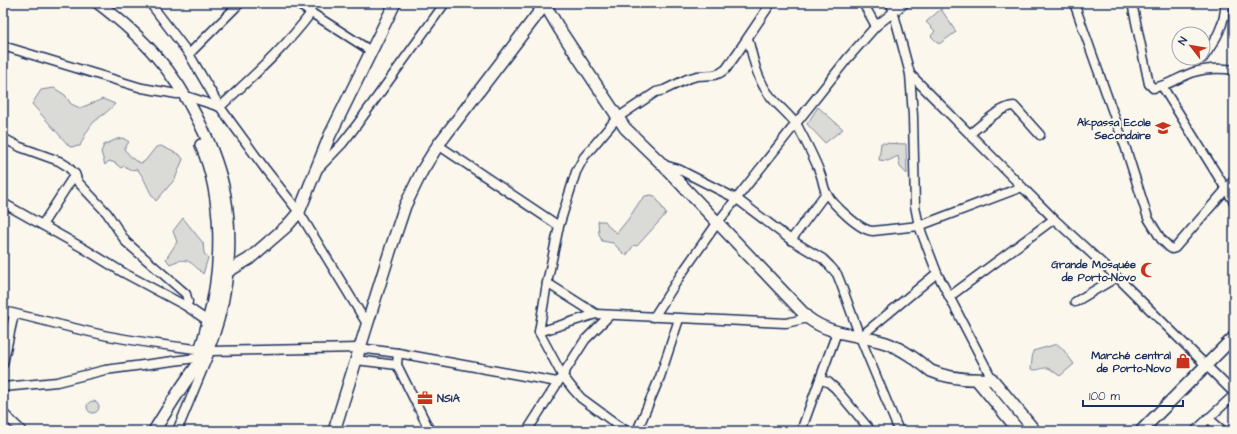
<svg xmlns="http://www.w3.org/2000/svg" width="1237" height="434" font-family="'Architects Daughter',sans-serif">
<rect width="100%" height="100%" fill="#fbf7ec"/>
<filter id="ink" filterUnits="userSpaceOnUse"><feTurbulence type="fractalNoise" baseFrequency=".025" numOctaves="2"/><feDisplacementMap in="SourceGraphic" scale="8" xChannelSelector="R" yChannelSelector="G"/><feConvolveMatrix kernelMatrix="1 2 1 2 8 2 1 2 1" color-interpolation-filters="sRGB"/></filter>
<g filter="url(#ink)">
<g fill="#dadad7" stroke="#7a849a">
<path d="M941,9L956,32L939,44L931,36L935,31L926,22Z"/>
<path d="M54,88L65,95L71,104L80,108L103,99L115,104C108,112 102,115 95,121C88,128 84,137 80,146L70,147L32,104L41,90Z"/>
<path d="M818,107L843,129L825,143L807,124Z"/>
<path d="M123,138L129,142L124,149L134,160L141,163L145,161L156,147L161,146L180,155L183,159L175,179L156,201C147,190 146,179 137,169L131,170L124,166L121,168L115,163L109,161L105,165L101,152L104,145L117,139Z"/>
<path d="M881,143L906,144L907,174L900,167L898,156L888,161L879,160Z"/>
<path d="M651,195L655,196L666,214L637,246L634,245L626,256L613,243L602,241L599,234L598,221H605L611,229L617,233L629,218L640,201L645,196Z"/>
<path d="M183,218L203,243L204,253L208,258L203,274C191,262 187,256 170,264L166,259L177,242L173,231Z"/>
<path d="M1057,344L1062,348L1074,364L1060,376C1056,374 1052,369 1048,368C1042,367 1037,372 1031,369L1033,351Z"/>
<circle cx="93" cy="407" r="6"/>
</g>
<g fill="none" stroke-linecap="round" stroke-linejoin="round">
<g stroke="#1b2f5e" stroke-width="11">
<g id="street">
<path d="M150,3L189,54L220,107L266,170L299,212L367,324"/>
<path d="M296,3L371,51"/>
<path d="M863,3L876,26"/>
<path d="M891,3L910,74L913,116L915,206L919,226L937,273L992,379"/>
<path d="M1074,3L1126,149L1148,218L1161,239L1169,247L1172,249L1175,248L1234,180"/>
<path d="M1132,3L1149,84L1153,88C1168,86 1179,77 1194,72C1207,68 1221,68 1234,70"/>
<path d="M748,38C753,58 757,81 771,97C779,107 791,116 798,127C806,142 814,157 820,173C823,180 823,188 827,194C833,204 860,231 873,231L919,226L1022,187"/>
<path d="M3,46L142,88L177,94"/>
<path d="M189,54L240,3"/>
<path d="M1203,58C1215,41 1226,24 1225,3"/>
<path d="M910,74L1054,219L1117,277L1234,393"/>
<path d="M1162,86L1234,202"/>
<path d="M183,95L220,107C253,76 284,49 311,13"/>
<path d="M970,134C980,126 1001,106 1014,106L1040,135"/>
<path d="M3,138L20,147L59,161L67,166L75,174L78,182L92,197L107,213L126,242L186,294L188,302L186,306"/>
<path d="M438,145L559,226"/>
<path d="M664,165L678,169L737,199L791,240L823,259L830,266L837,274L841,284L860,337L899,431"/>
<path d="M319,168L342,144L356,126L445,3"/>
<path d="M3,203L83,248L124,273L186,306L208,321"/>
<path d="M42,225L75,174"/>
<path d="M791,240L826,193"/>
<path d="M547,283L596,314"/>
<path d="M949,297L1054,219"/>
<path d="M1075,302L1117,277"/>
<path d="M3,311C35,318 67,327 99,334C135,342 173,346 211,351L359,348L398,353L557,382"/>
<path d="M654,317L680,276L718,222L847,59L876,26L905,3"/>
<path d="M539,332L596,314L786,323L808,318"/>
<path d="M860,337L937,273"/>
<path d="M398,353L397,365L430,431"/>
<path d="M356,360L397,365"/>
<path d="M3,364L14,314"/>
<path d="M820,380L828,382L835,388L871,431"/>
<path d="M3,387L57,382L105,370L196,358"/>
<path d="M3,413L22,431"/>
<path d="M1208,418L1223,431"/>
<path d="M177,431L209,354"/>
<path d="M527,431L585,340L610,315"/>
<path d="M626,431L581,398L573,389L562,375L539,332L547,283L559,226L576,172L584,157L617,118L656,92L664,90L687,79L697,76L714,75L720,73L726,69L738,52L771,3"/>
<path d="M637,431L660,377L679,319"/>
<path d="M801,431L837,332"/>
<path d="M1195,431L1234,395"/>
<path d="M1233,431L1234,427"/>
</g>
</g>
<g stroke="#1b2f5e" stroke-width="14">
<g id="secondary">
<path d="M98,3C119,19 139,36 156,56C187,91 217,150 225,196C233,242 228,292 213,336C207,354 199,363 188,378C176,395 165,413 154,431"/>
<path d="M544,3L560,30L625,128L661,163L808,318C832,336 859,334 886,343C903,349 917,360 931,371C949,379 973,380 992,379L1035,431"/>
<path d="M227,272L249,259L287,226L299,212L330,135L395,3"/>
<path d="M199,351C204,342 205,332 208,322C223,267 224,198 201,145"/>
<path d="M977,380L1019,431"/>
<path d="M334,431L391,248L405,206L422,171L438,145L546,3"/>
<path d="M1141,431L1234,337"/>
</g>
</g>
<use href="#street" stroke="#fbf7ec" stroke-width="8"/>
<use href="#secondary" stroke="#fbf7ec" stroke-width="11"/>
</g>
</g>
<defs>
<g id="school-bare" transform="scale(1.2)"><path d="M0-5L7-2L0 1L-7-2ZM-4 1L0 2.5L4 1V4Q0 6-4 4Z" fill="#c8321e" stroke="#fbf7ec" stroke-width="2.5" paint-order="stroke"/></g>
<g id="mosque-bare" transform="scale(1.2)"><path d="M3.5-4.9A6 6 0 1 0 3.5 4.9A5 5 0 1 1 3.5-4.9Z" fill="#c8321e" stroke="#fbf7ec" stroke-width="2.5" paint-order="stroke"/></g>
<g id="shop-bare" transform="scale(1.2)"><path d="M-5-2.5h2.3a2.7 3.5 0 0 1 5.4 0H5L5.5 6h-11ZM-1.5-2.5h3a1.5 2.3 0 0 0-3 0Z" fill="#c8321e" stroke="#fbf7ec" stroke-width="2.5" paint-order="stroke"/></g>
<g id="office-bare" transform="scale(1.2)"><path d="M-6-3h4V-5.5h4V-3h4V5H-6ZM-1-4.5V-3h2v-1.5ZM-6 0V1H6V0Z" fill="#c8321e" stroke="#fbf7ec" stroke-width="2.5" paint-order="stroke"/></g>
</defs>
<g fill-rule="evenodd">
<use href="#school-bare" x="1163" y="128"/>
<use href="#mosque-bare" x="1148" y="270"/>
<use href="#shop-bare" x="1183" y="361"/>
<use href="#office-bare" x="425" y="398"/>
</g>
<g text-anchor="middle" stroke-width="4" stroke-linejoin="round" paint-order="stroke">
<g font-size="11" font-weight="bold" fill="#1b2f5e" stroke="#fbf7ec" text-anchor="end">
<text x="1151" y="126">Akpassa Ecole<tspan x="1151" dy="13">Secondaire</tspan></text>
<text x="1136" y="268">Grande Mosquée<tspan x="1136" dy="13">de Porto-Novo</tspan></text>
<text x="1171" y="359">Marché central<tspan x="1171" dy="13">de Porto-Novo</tspan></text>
<text x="437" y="402" text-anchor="start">NSIA</text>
</g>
</g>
<rect width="1237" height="434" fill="none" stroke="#fbf7ec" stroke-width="16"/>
<rect x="8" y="8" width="1221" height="418" fill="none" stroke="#1b2f5e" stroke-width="1.5" filter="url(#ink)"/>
<g transform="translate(1191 46) rotate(301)"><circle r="19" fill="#fbf7ec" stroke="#a1a7b3"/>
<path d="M0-3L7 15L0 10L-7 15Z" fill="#c8321e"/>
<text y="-6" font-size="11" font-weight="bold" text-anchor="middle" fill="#1b2f5e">N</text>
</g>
<path d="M1083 400v6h100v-6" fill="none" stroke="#1b2f5e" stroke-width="2"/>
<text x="1089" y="400" font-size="12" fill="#1b2f5e" stroke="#fbf7ec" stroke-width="3" paint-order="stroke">100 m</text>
</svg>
